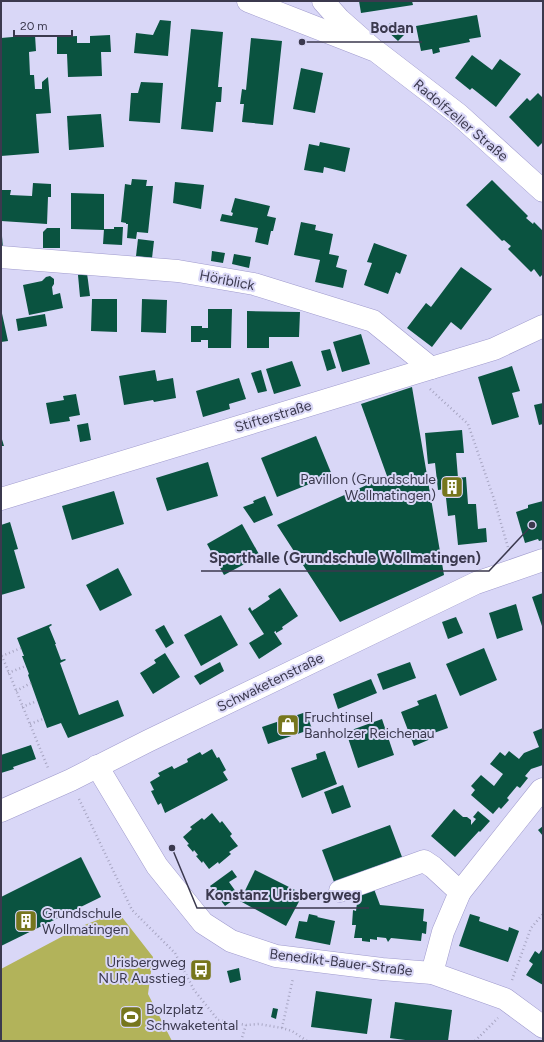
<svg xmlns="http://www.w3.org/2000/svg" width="544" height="1042" font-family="Figtree,sans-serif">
<rect width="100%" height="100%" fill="#d9d7f7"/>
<path fill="#b2b35a" d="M118,912L153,957L148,994L172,1041H1V969L82,926Z"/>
<g fill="#0a5340">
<path d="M359,1H412L413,5L361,13Z"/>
<path d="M477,15L481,37L469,39L470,42L439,48L440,52L433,54L432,49L421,51L416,26Z"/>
<path d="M160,20L171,21L168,56L134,53L136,33L153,35Z"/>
<path d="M390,23L404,35L398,41L385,29Z"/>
<path d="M191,29L223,32L218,87H222L221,102H216L213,132L181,129Z"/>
<path d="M35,35L36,51L29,52L30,75H34L35,89H42V82L48,77L51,113L36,114L39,153L1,156V38Z"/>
<path d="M110,35L111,52H101L102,76L68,77L67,54H57V37L77,36V43H90V36Z"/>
<path d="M251,38L282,41L273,125L242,122L244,104H240L242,89L246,90Z"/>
<path d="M472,55L492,70L500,59L521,74L496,107L472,88L470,90L455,78Z"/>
<path d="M301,68L323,73L315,113L293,109Z"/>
<path d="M141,82L163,83L160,123L129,121L131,93H138Z"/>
<path d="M538,93L543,98V142L538,147L509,117L527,98L530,101Z"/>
<path d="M101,114L104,147L69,150L67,116Z"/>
<path d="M320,142L350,148L345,172L324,167L323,173L304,170L309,144L319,146Z"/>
<path d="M132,179L147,180L146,186H153L148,233L137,232L136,239L127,238L128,224H126V223L121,222L125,184L131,185Z"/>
<path d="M492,180L528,216L526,218L533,224L534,222L543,231V274L540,277L534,269L531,272L508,249L511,246L504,240L502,241L466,205Z"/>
<path d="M175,182L204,185L201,209L173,203Z"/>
<path d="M33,183L51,184V197H48L47,224L1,221V190H11L10,195L32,196Z"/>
<path d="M71,193L104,194V230L71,229Z"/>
<path d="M235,198L270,206L267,216L276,218L273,231H271L268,245L255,242L258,228L220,221L222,214L232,216L233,213L231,212Z"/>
<path d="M301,222L316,225L315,230L333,234L329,254L339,256L336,267L347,270L343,288L315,282L320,260L294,255Z"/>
<path d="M114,227H123L122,245L103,244L104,229H114Z"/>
<path d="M47,228H60V248H43V232Z"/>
<path d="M1,236H2L3,249H1Z"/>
<path d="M138,239L154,241L152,258L136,256Z"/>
<path d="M374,243L407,255L400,274L396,272L388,294L364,285L372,263L367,262Z"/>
<path d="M212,251L225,253L223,263L211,261Z"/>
<path d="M234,254L251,257L249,268L232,264Z"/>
<path d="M461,267L492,289L461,330L451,322L432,347L407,328L426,303L431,307Z"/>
<path d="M87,273L90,296L80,297L78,275Z"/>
<path d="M50,276L54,279V284L52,287L53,295L60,293L63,308L29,315L23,285L42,281L46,277Z"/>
<path d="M92,299H117V332L91,331Z"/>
<path d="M142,299L167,300L166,333L141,332Z"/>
<path d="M1,309L8,341L1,342Z"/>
<path d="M208,309H232L231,348H208V340H201V342H191V326H202V328H208Z"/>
<path d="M247,311L300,312L299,337H269V348H247Z"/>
<path d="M45,314L47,326L18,331L16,319Z"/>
<path d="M361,334L370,364L342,372L333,342Z"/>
<path d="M330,349L336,368L327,371L321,351Z"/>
<path d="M292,361L301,386L274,394L266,369Z"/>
<path d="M512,366L520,391L512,393L519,417L492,425L478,377Z"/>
<path d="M155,370L157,381L173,378L176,398L154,402L153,400L124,405L119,376Z"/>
<path d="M261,370L267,391L258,393L251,373Z"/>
<path d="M239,378L246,399L229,404L230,409L203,417L196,391Z"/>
<path d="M412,387L444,575L340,622L277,525L387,476L361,404Z"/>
<path d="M76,394L80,415L69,417L70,421L50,424L46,403L64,400L63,396Z"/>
<path d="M543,403V424L539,425L534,405Z"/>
<path d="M88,423L91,440L80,442L77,425Z"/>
<path d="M462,430L464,453H456L458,478L466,477L468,504H476L478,529L486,528L487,542L458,545L455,515L448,516L445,489L438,490L435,463L428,464L425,433Z"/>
<path d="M1,436L4,446H1Z"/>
<path d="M316,436L332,475L277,497L261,458Z"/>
<path d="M208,462L218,496L167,511L156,478Z"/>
<path d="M114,491L124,524L72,540L62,506Z"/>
<path d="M265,496L273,515L254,523L243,507L254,503L253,501Z"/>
<path d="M543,501V540L539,541L538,539L525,543L516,512L528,508V505Z"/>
<path d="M10,522L18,549L14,550L25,588L1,595V525Z"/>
<path d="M242,524L260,556L224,575L207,544Z"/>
<path d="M118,568L132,595L100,611L86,585Z"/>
<path d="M280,588L298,616L282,627L283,629L276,633V631L274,632L282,644L259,659L249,643L264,634L248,609L250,607L252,611L270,599L268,596Z"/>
<path d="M543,593V629L532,597Z"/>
<path d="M516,604L523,630L497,639L489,613Z"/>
<path d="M221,615L238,645L201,666L184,635Z"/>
<path d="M456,617L463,633L448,639L442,622Z"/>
<path d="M51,624L52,625L49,627L56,644H55L61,660L65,659L66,660L60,663L79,715L118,700L124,716L68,738L61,723L47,728L28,675L29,674L22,656H24L17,638Z"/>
<path d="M164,625L174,643L166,648L155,630Z"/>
<path d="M484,648L497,680L460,696L446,664Z"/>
<path d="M165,653L180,677L153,694L140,673L156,663L154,660Z"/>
<path d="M220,662L224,671L200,685L194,676Z"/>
<path d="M410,662L416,678L383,690L377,674Z"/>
<path d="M371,679L377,693L338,709L333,694Z"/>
<path d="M436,694L448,728L431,734L433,738L414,746L401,712L419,705L417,701Z"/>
<path d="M306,712L312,729L268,744L262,727Z"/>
<path d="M382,719L394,755L358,768L346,732Z"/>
<path d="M543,728V765L531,769L525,776L528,778L520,788L517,786L507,798L509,800L501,809L499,807L493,814L471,795L475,790L471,786L481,775L494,786L503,774L490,764L500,752L505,756L509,751L519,759L524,753L539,747L533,732Z"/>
<path d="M31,745L36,759L13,767L14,769L1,773V755Z"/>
<path d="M212,749L217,758L219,757L226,770L223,772L228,780L165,813L161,803L158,805L151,791L154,790L150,782L160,776L158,773L172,766L174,769L188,762L187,759L200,752L202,755Z"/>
<path d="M325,751L337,784L302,798L291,768L317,759L316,754Z"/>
<path d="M343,785L351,807L332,814L324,792Z"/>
<path d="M454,809L463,817H467L471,820V825L476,819L473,817L478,811L490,821L480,832L479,831L455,857L431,836Z"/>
<path d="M212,813L220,823L222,821L232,834L230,836L238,846L229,852L231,854L219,864L218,862L209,869L203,861L202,863L196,856L198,855L194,850L193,852L187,845L189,844L183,837L192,829L190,827L202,818L204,820Z"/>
<path d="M390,825L402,857L334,882L322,850Z"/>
<path d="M543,826V836L538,830Z"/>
<path d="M81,857L101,897L1,946V897Z"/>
<path d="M232,870L237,877L229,882L239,896L225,906L210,886Z"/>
<path d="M255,870L303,894L286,926L240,901Z"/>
<path d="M374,889L380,905L424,909L423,921L427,922L426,934L422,933L421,941L391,938L388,942L386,938L377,937V940L370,939V942L362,941V938H354L356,925H352L353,910L356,911L357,903L354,896Z"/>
<path d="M309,914L318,916L317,917L335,921L330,945L295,938L299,921L307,922Z"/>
<path d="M470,914L480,917L479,921L508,931L509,927L519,931L508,962L459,946Z"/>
<path d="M543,948V985L526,975L533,964L529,961L535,951L539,954Z"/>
<path d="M239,968L241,980L230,983L227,971Z"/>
<path d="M316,991L372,999L367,1034L311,1027Z"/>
<path d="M395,1002L452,1010L448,1041H413L390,1038Z"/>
<path d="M273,1008L278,1009L276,1019L271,1017Z"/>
</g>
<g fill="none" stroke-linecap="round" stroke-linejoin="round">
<g stroke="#9f9acd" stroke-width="23">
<g id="minor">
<path d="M323,1L339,19L373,49"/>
<path d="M1,257L178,271L254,284L373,321L431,368"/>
<path d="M1,499L494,349L543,326"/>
<path d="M97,766L157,866L203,923L231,941L276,956L382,969L432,973L505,999L543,1027"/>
<path d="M1,811L71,780L148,741L476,583L543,560"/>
<path d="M340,891L424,861L433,867L460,892"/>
<path d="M432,973L443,932L460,892L541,790L543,789"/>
</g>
</g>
<g stroke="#9f9acd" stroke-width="23">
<path id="major" d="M248,1L376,51L458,114L543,191"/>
</g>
<g stroke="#a7a5c2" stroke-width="2.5" stroke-dasharray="1 3" stroke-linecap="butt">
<path d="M430,389L468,424L494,499L509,551"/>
<path d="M21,648L2,656L48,768"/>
<path d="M8,673L26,666"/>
<path d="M16,691L31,683"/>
<path d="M22,707L37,701"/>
<path d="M30,724L43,719"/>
<path d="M79,799L132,910L175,953L194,990L218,1020L246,1025L259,1024L282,1028L292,1031L307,1041"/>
<path d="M512,980L531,928L543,914"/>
<path d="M282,1028L293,978"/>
<path d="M241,1041L246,1025"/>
<path d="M475,1041L498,1018"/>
</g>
<use href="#minor" stroke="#fff" stroke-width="22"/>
<use href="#major" stroke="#fff" stroke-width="22"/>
</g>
<defs>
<g id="building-square" transform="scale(1.15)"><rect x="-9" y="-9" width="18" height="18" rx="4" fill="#76761d" stroke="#d9d7f7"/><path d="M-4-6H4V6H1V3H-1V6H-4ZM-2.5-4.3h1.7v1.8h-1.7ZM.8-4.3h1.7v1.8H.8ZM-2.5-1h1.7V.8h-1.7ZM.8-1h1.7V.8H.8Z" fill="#fff"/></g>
<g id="shop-square" transform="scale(1.15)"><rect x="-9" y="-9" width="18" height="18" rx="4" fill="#76761d" stroke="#d9d7f7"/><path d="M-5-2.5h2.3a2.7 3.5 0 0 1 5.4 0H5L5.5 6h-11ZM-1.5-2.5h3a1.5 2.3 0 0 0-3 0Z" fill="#fff"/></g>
<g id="bus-square" transform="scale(1.15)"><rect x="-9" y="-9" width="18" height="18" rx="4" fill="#76761d" stroke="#d9d7f7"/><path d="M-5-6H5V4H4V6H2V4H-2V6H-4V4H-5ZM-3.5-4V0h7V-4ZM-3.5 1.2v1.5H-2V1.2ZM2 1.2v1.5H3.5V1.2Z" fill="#fff"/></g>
<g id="stadium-square" transform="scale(1.15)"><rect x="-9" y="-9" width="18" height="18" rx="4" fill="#76761d" stroke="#d9d7f7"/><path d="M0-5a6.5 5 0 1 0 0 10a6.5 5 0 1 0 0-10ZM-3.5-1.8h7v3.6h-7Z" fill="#fff"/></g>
</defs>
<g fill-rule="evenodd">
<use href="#building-square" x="452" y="487"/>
<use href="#shop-square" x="288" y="725"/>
<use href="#building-square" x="26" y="921"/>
<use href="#bus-square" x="201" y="970"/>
<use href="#stadium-square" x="131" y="1017"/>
</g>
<g text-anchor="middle" stroke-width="4" stroke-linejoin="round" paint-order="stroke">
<g font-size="14" fill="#3b394e" stroke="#d9d7f7">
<text transform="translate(461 120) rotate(40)" y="5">Radolfzeller Straße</text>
<text transform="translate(227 280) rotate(11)" y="5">Höriblick</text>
<text transform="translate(273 416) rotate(-17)" y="5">Stifterstraße</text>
<text transform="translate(270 682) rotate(-26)" y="5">Schwaketenstraße</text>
<text transform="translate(341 962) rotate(7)" y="5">Benedikt-Bauer-Straße</text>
</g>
<g font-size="14" fill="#3b394e" stroke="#d9d7f7" text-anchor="start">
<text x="436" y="484" text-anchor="end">Pavillon (Grundschule<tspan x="436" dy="16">Wollmatingen)</tspan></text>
<text x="304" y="722">Fruchtinsel<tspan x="304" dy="16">Banholzer Reichenau</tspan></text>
<text x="42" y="918">Grundschule<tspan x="42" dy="16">Wollmatingen</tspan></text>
<text x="186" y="967" text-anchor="end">Urisbergweg<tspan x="186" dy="16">NUR Ausstieg</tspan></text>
<text x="146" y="1014">Bolzplatz<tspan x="146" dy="16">Schwaketental</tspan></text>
</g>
</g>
<path fill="none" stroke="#3b394e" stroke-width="1.5" d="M302 42L363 42H422M532 525L489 571H201M172 848L197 908H369"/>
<g fill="#3b394e" stroke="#d9d7f7" stroke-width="1.5">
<circle cx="302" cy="42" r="4"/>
<circle cx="532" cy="525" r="4"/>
<circle cx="172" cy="848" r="4"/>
</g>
<g font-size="15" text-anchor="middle" font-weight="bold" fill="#3b394e" stroke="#d9d7f7" stroke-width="4" stroke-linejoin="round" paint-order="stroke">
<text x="392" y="33">Bodan</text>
<text x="345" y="563">Sporthalle (Grundschule Wollmatingen)</text>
<text x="283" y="900">Konstanz Urisbergweg</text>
</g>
<rect width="544" height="1042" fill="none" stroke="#3b394e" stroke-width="4"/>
<path d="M14 30v6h58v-6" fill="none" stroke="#3b394e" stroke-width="2"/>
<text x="20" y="30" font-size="12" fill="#3b394e" stroke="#d9d7f7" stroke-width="3" paint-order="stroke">20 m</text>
</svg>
